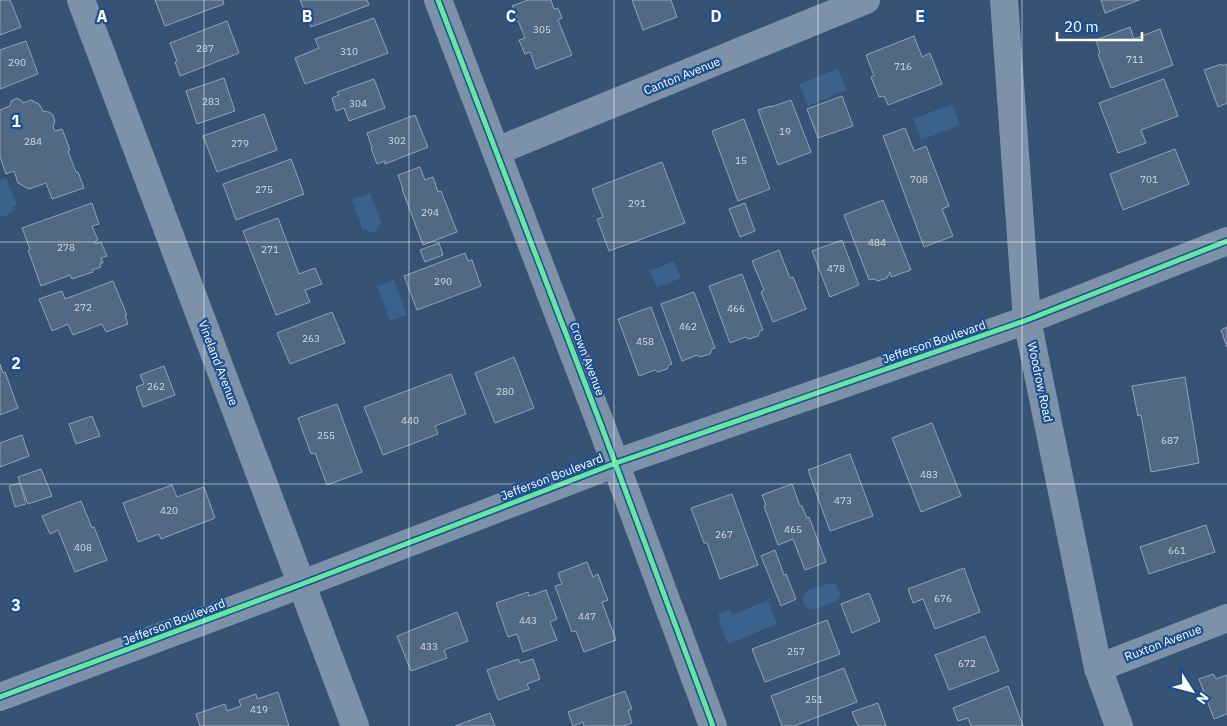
<svg xmlns="http://www.w3.org/2000/svg" width="1227" height="726" font-family="'IBM Plex Sans',sans-serif">
<rect width="100%" height="100%" fill="#365274"/>
<g fill="#3b618d">
<path d="M838,69L847,90L808,106L799,84Z"/>
<path d="M952,104L960,125L921,140L913,119Z"/>
<path d="M6,178L17,205L14,206C12,213 7,217 0,216V180Z"/>
<path d="M370,193L382,224L379,225L377,230C374,234 369,233 365,230L363,231L352,200Z"/>
<path d="M674,261L681,278L657,288L650,271Z"/>
<path d="M394,280L407,315L390,321L377,286Z"/>
<path d="M830,583L835,584L840,592L839,598L835,602L815,609H809L804,605L803,597L804,594L809,590Z"/>
<path d="M768,600L777,624L728,644L718,620L720,619L718,614L729,609L732,615Z"/>
</g>
<g fill="#526984" stroke="#92a2b6">
<path d="M0,0H10L21,27L0,35Z"/>
<path d="M155,0H223L224,4L165,26Z"/>
<path d="M300,0H367L369,5L311,27Z"/>
<path d="M528,0H551L554,9L558,8L562,18L558,20L572,55L536,69L530,52L525,54L519,40L525,38L512,6Z"/>
<path d="M632,0H671L677,17L643,30Z"/>
<path d="M1101,0H1139L1105,13Z"/>
<path d="M374,18L388,53L305,84L295,58L319,48L315,39Z"/>
<path d="M227,21L239,53L180,76L175,62L177,61L170,43Z"/>
<path d="M1130,27L1134,39L1160,29L1173,65L1111,88L1098,54L1100,53L1096,40Z"/>
<path d="M914,36L922,57L930,53L942,84L888,105L884,96L879,97L871,77L874,76L866,55Z"/>
<path d="M26,41L38,74L0,89V50Z"/>
<path d="M1222,64L1223,66L1227,64V103L1218,107L1204,70Z"/>
<path d="M224,78L235,111L197,124L186,91Z"/>
<path d="M374,79L385,108L349,121L344,108L336,111L332,98L339,95L337,92Z"/>
<path d="M1164,79L1178,116L1141,130L1146,143L1118,153L1099,103Z"/>
<path d="M842,96L853,126L818,138L807,109Z"/>
<path d="M17,98L22,101L23,103L31,100L39,104L43,111L49,112L53,115L55,121L53,127L55,131L62,129L70,150L68,151L76,172H78L84,188L52,199L46,183L29,189L18,183L14,171L6,174L0,157V110L10,106L11,101Z"/>
<path d="M791,100L811,152L778,165L758,110L771,106V107Z"/>
<path d="M264,114L277,150L217,172L203,136Z"/>
<path d="M415,115L428,147L385,164V161L377,164L371,148H372L367,133Z"/>
<path d="M744,119L770,189L738,201L712,131Z"/>
<path d="M905,128L914,151L926,146L949,206L942,209L953,236L924,247L883,136Z"/>
<path d="M1175,149L1189,184L1123,210L1110,174Z"/>
<path d="M291,159L304,194L236,220L223,184Z"/>
<path d="M662,162L685,223L609,251L597,219L603,217L592,189Z"/>
<path d="M420,167L425,180L433,177L438,192L441,191L457,232L423,245L402,189H403L398,175Z"/>
<path d="M883,200L911,270L891,277L890,272L887,278L878,281L874,279L869,280L844,215Z"/>
<path d="M92,203L99,224L92,226L98,240L94,242L95,244L101,242L107,256L101,258L103,263H100L101,267L92,270L93,272L72,279L70,275L41,286L28,250L30,249L22,228Z"/>
<path d="M745,203L755,231L740,237L729,209Z"/>
<path d="M278,218L299,274L315,268L322,284L305,290L310,302L276,315L243,231Z"/>
<path d="M842,240L859,285L830,297L812,251Z"/>
<path d="M439,243L443,255L425,262L420,250Z"/>
<path d="M779,250L790,278L793,277L806,309L773,322L761,292L764,290L752,261Z"/>
<path d="M465,253L468,261L472,260L481,286L417,310L404,276Z"/>
<path d="M742,274L763,330L760,331L758,336L749,339L745,337L730,343L709,286Z"/>
<path d="M113,281L127,315H125L128,324L106,332L102,324L73,335L68,324L52,331L39,299L62,291L65,299Z"/>
<path d="M694,292L715,348L712,349L710,354L700,357L697,355L682,361L661,304Z"/>
<path d="M651,307L672,364L669,365L667,369L658,372L655,370L639,376L618,319Z"/>
<path d="M332,312L345,343L290,364L277,333Z"/>
<path d="M1227,327V347L1221,330Z"/>
<path d="M514,357L534,408L495,423L475,373Z"/>
<path d="M0,364L3,373L5,372L18,408L0,415Z"/>
<path d="M164,366L175,395L143,407L136,387L144,384L140,375Z"/>
<path d="M451,374L466,414L435,426L438,434L383,455L364,407Z"/>
<path d="M1185,377L1199,463L1151,472L1141,415L1138,416L1132,386Z"/>
<path d="M337,404L362,472L327,485L315,453L311,454L298,418Z"/>
<path d="M92,416L100,436L76,444L69,424Z"/>
<path d="M932,423L961,496L921,512L892,438Z"/>
<path d="M22,435L29,456L0,467V443Z"/>
<path d="M850,454L873,516L830,531L808,470Z"/>
<path d="M41,469L52,496L28,504L18,477Z"/>
<path d="M20,483L26,504L15,507L9,486Z"/>
<path d="M792,484L800,506H802L807,518L809,517L826,562L805,570L793,539L778,545L764,506L766,505L762,495Z"/>
<path d="M172,485L177,497L204,487L215,518L161,539L159,534L138,542L123,503Z"/>
<path d="M732,494L758,565L720,579L707,543H704L691,508Z"/>
<path d="M81,501L92,528L94,527L107,560L75,572L58,530L50,534L42,516Z"/>
<path d="M1206,525L1215,552L1149,574L1140,547Z"/>
<path d="M775,550L784,575L786,574L796,599L781,606L761,556Z"/>
<path d="M587,562L593,577L598,574L603,588L608,600L602,602L616,640L584,652L576,631L572,632L555,586L562,584L558,573Z"/>
<path d="M964,568L980,612L935,629L923,599L913,603L908,589Z"/>
<path d="M546,590L557,619L550,622L557,640L523,652L517,634L508,637L496,603L528,592L529,596Z"/>
<path d="M869,593L880,621L852,633L841,604Z"/>
<path d="M457,612L468,641L444,650L447,658L411,671L397,636Z"/>
<path d="M827,620L840,654L765,682L752,649Z"/>
<path d="M985,636L999,671L949,690L935,655Z"/>
<path d="M518,659L520,663L533,659L540,679L527,684L529,689L498,700L487,670Z"/>
<path d="M844,668L857,702L794,726H782L771,696Z"/>
<path d="M1213,674L1216,679L1227,675V714L1214,719L1199,679Z"/>
<path d="M1008,686L1023,726H971L968,718L958,721L953,708Z"/>
<path d="M625,691L632,709L628,710L632,723L623,726H584L583,722L573,726L568,712Z"/>
<path d="M278,692L289,726H200L196,714L225,704L227,711L241,706L239,700L256,694L257,699Z"/>
<path d="M878,703L886,726H858L852,712Z"/>
<path d="M490,713L495,726H455Z"/>
</g>
<g fill="none" stroke-linecap="round" stroke-linejoin="round">
<g stroke="#7d92a8" stroke-width="28">
<path d="M81,0L355,726"/>
<path d="M438,0L601,425L713,726"/>
<path d="M497,151L866,0"/>
<path d="M1098,668L1227,618"/>
<path d="M0,697L302,584L616,463L1027,320L1227,241"/>
</g>
<path stroke="#7d92a8" stroke-width="28" d="M1004,0L1027,320L1098,668L1119,726"/>
<g stroke="#1b4f8f" stroke-width="8">
<g id="cycleway">
<path d="M438,0L601,425L713,726"/>
<path d="M0,697L302,584L616,463L1027,320L1227,241"/>
</g>
</g>
<use href="#cycleway" stroke="#66e7a1" stroke-width="5"/>
</g>
<path fill="none" stroke="#fff" stroke-width="1" stroke-opacity="0.55" d="M204,0V726M409,0V726M614,0V726M818,0V726M1022,0V726M0,242H1227M0,484H1227"/>
<g text-anchor="middle" stroke-width="4.5" stroke-linejoin="round" paint-order="stroke">
<g font-size="10" fill="#d4dae0">
<text x="542" y="33">305</text>
<text x="205" y="52">287</text>
<text x="349" y="55">310</text>
<text x="1135" y="63">711</text>
<text x="17" y="66">290</text>
<text x="903" y="70">716</text>
<text x="211" y="105">283</text>
<text x="358" y="107">304</text>
<text x="785" y="135">19</text>
<text x="397" y="144">302</text>
<text x="33" y="145">284</text>
<text x="240" y="147">279</text>
<text x="741" y="164">15</text>
<text x="919" y="183">708</text>
<text x="1149" y="183">701</text>
<text x="264" y="193">275</text>
<text x="637" y="207">291</text>
<text x="430" y="216">294</text>
<text x="877" y="246">484</text>
<text x="66" y="251">278</text>
<text x="270" y="253">271</text>
<text x="836" y="272">478</text>
<text x="443" y="285">290</text>
<text x="83" y="311">272</text>
<text x="736" y="312">466</text>
<text x="688" y="330">462</text>
<text x="311" y="342">263</text>
<text x="645" y="345">458</text>
<text x="156" y="390">262</text>
<text x="505" y="395">280</text>
<text x="410" y="424">440</text>
<text x="326" y="439">255</text>
<text x="1170" y="444">687</text>
<text x="929" y="478">483</text>
<text x="843" y="504">473</text>
<text x="169" y="514">420</text>
<text x="793" y="533">465</text>
<text x="724" y="538">267</text>
<text x="83" y="551">408</text>
<text x="1177" y="554">661</text>
<text x="943" y="602">676</text>
<text x="587" y="620">447</text>
<text x="528" y="624">443</text>
<text x="429" y="650">433</text>
<text x="796" y="655">257</text>
<text x="967" y="667">672</text>
<text x="814" y="703">251</text>
<text x="259" y="713">419</text>
</g>
<g font-size="12" fill="#fff" stroke="#1b4f8f">
<text transform="translate(682 76) rotate(-22)" y="4">Canton Avenue</text>
<text transform="translate(934 342) rotate(-19)" y="4">Jefferson Boulevard</text>
<text transform="translate(587 359) rotate(69)" y="4">Crown Avenue</text>
<text transform="translate(218 363) rotate(69)" y="4">Vineland Avenue</text>
<text transform="translate(1040 382) rotate(78)" y="4">Woodrow Road</text>
<text transform="translate(552 477) rotate(-21)" y="4">Jefferson Boulevard</text>
<text transform="translate(174 622) rotate(-21)" y="4">Jefferson Boulevard</text>
<text transform="translate(1163 643) rotate(-21)" y="4">Ruxton Avenue</text>
</g>
</g>
<g font-size="16" text-anchor="middle" font-weight="bold" fill="#fff" stroke="#1b4f8f" stroke-width="4.5" stroke-linejoin="round" paint-order="stroke">
<text x="102" y="22">A</text>
<text x="307" y="22">B</text>
<text x="511" y="22">C</text>
<text x="716" y="22">D</text>
<text x="920" y="22">E</text>
<text x="16" y="127">1</text>
<text x="16" y="369">2</text>
<text x="16" y="611">3</text>
</g>
<g transform="translate(1192 691) rotate(126)" stroke="#1b4f8f" stroke-width="4" paint-order="stroke">
<path d="M0-4L9 19L0 12L-9 19Z" fill="#ffffff"/>
<text y="-8" font-size="14" font-weight="bold" text-anchor="middle" fill="#ffffff">N</text>
</g>
<path d="M1057 32v8h85v-8" fill="none" stroke="#ffffff" stroke-width="2.5"/>
<text x="1064" y="32" font-size="15" fill="#ffffff" stroke="#1b4f8f" stroke-width="4" paint-order="stroke">20 m</text>
</svg>
